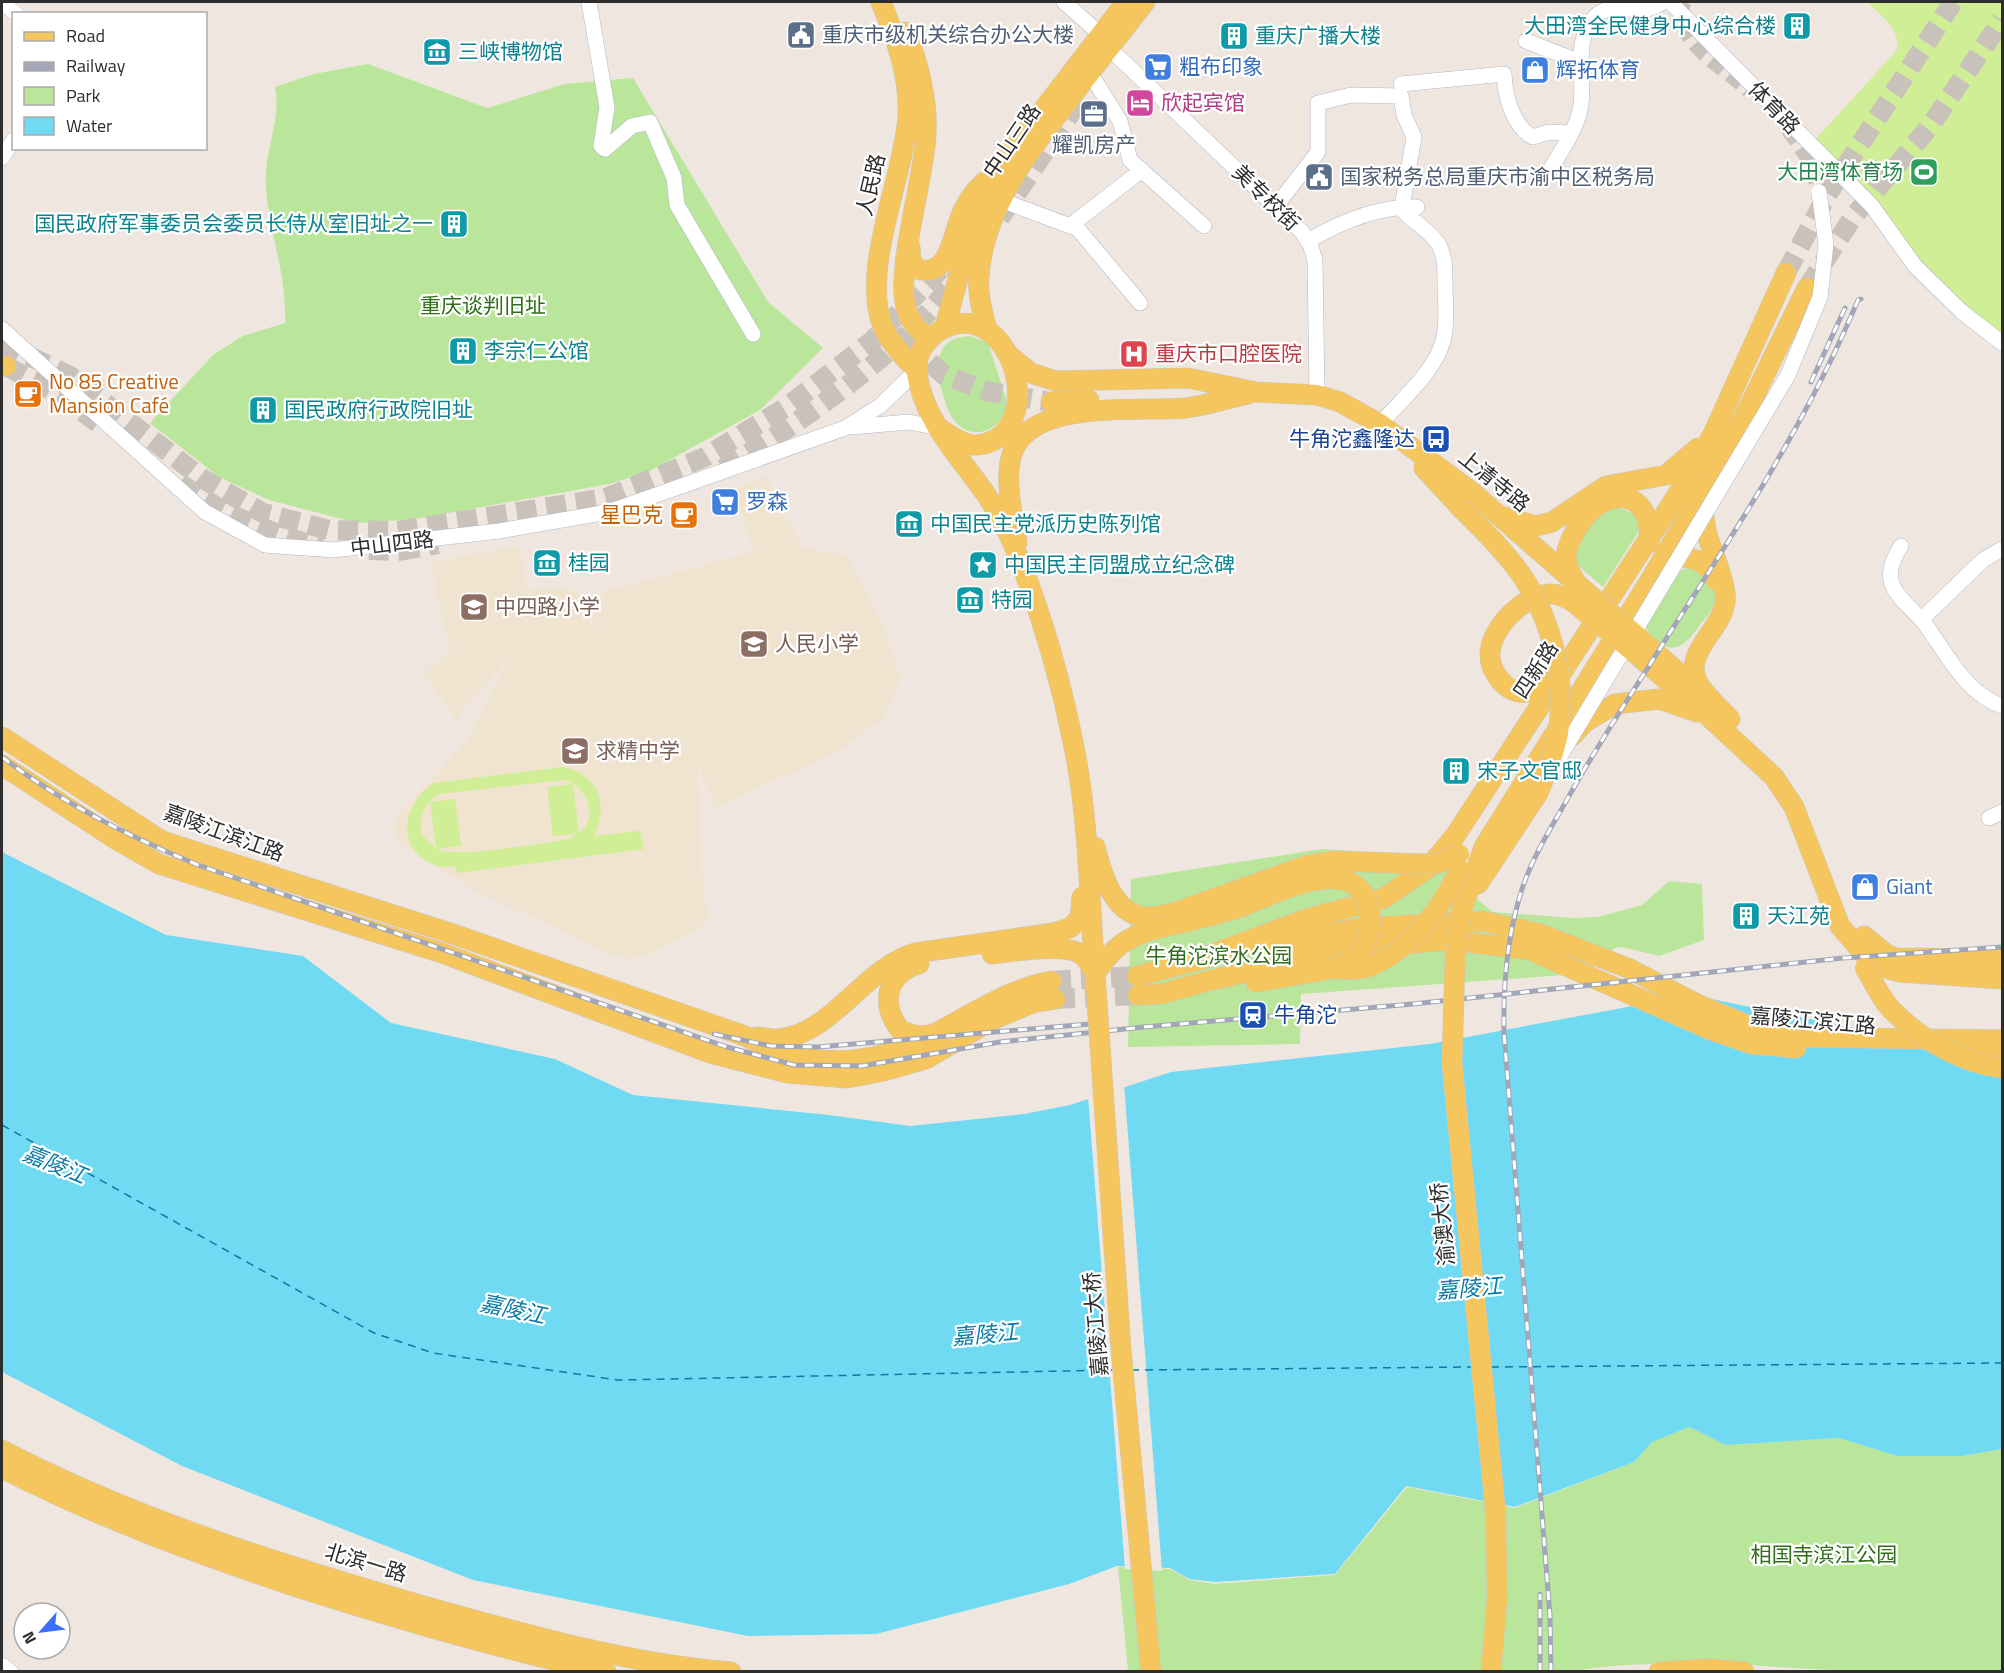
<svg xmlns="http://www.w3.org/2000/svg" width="2004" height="1673" font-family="'Titillium Web','Noto Sans SC',sans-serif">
<rect width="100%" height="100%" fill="#efe7df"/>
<path fill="#f0e3cf" d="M766,476L802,547L846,555L881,620L901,678L883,718L836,753L716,807L697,764L703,884L709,922L660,950L630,959L612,955L479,893L401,845L395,832L396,821L405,807L467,741L512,654L456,719L423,673L450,652L430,562L520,546L527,590L568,587L583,599L593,634L592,599L607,590L754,552L735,490Z"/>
<g fill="#bae69b">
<path d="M368,64L487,108L565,84L633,78L768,302L823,348L760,410L648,472L609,484L415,519L357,523L269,500L219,477L150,423L214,354L243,336L285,323C287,273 269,234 266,187C263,153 282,120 275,87L314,74Z"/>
<path d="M970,336L988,343L1009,408C998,430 972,444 953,419C944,405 940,381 935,365C945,344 946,338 970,336Z"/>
<path d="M1615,506L1632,513L1640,524L1637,534L1603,587L1573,561L1571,547L1593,514Z"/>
<path d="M1695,567C1704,574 1713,579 1715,592C1718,605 1708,615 1700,625C1688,641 1676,657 1657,641C1651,636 1648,633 1645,626L1677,571Z"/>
<path d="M1322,849L1428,856L1452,869L1479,901L1493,912L1572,918L1598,917L1642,905L1669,881L1702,884L1704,940L1659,956L1622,947L1615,948L1591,966L1564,975L1301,994L1300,1044L1128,1047L1131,879Z"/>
<path d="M1689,1427L1726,1445L1839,1438L1897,1456H1962L2002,1449V1671C1954,1671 1905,1673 1857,1671C1760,1667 1662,1656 1566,1672L1128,1671L1118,1567L1170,1569L1189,1580L1214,1584L1335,1575L1407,1487L1515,1508L1634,1462L1652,1442Z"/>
</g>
<g fill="#cfee96" fill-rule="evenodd">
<path d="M1867,2H2002V336C1928,282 1873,210 1814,141L1897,50C1900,27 1882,17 1867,2Z"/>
<path d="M563,767C599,774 609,806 594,836L640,831L644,849L457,873L455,866C450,866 442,868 437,866C395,852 401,803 434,783ZM564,780C587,786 600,817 579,833L573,784L547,787L553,836L577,834L569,839C545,843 453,859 437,849L461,846L455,799L430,802L436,849L422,835C418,817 424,803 440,794Z"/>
</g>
<path fill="#70daf3" d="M2,852L166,935L303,956L391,1023L555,1059L633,1095L829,1115L910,1126L1024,1114L1070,1105L1171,1072L1430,1044L1691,995L1834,1024L2002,1069V1449L1962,1456H1897L1839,1438L1726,1445L1689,1427L1652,1442L1634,1462L1515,1507L1406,1486L1335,1574L1215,1582L1189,1579L1170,1568L1117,1566L1069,1584L876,1634L748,1636L473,1580L182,1466L2,1372Z"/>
<path fill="#efe7df" d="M1124,1084L1162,1571L1125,1569L1088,1096Z"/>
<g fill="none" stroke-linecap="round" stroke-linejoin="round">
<g stroke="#097ba5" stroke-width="1.5" stroke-dasharray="8 6" stroke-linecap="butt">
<path d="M2,1125L374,1333L433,1353L618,1380L1114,1370"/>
<path d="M1491,1367L2002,1363"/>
<path d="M1131,1370L1471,1367"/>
</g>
<g stroke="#c8c2bb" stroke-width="15" stroke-dasharray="15 8" stroke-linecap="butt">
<path d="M1684,2C1669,40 1726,68 1749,91"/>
<path d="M1788,129L1809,160L1819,192"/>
</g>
<g stroke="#c8c2bb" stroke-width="20" stroke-dasharray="20 10" stroke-linecap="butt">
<path d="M1000,218L1081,98"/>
<path d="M1786,273L1827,195L1953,2"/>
<path d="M1807,288L1853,217L1931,125L2002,20"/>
<path d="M2,343L70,376L203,479L263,513L329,530L398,531L606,498L705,457L788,406L872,341L950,259"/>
<path d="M907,343L944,375L990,392L1051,402"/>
<path d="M6,366L62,396L98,423"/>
<path d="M723,469C805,419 901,355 958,276"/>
<path d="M180,483C227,517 267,531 321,548"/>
<path d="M369,550L399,551L438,544"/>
<path d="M1051,981L1137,976"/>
<path d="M1055,999L1138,995"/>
</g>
<g stroke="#b3b7c1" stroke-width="16">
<g id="minor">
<path d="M2,2L16,14"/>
<path d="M589,2L607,107L601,146L605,149L632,126L650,122L674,178L677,205L753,334"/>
<path d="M1064,2L1100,34L1109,48L1302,232L1310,244L1315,260L1317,395"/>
<path d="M1670,2L1872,206L1915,266L1962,312L2002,343"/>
<path d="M1526,41L1580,62"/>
<path d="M1090,73L1120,121L1130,160L1204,226"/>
<path d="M1401,84L1504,74C1505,96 1513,127 1533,137L1549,132L1571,133"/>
<path d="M2,158L14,139"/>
<path d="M1547,175C1558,155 1575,133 1580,110C1587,80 1570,37 1598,14C1617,0 1640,19 1663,2"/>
<path d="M1001,200L1078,229L1140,303"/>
<path d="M1276,206L1318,152V103L1351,95L1401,96L1404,115L1414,137L1402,207C1407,220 1429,228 1439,245C1446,258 1445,276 1445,290C1446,307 1447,324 1443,341C1434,373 1401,400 1380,424"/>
<path d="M1071,225L1142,170"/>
<path d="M1308,241C1340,222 1379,206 1417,207"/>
<path d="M2,329L205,512L265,545L333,550L499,531L608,512L845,428L880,406L917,370"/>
<path d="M851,427L909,422L939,428"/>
<path d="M1901,546C1876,585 1900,595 1925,624"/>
<path d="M2002,549L1983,560L1924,617L1925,624C1947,654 1966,694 2002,706"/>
<path d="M1989,818L2002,812"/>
<path d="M2,1665L11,1672"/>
</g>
</g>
<g stroke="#c8c8c8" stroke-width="21">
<g id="major">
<path d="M881,2C896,38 910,77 908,116C904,177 860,270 883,327C891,344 903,357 917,370"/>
<path d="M906,32C919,65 928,99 926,135C924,180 894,274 907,311C911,323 920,332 930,339"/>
<path d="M910,247L911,261L917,269C947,278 952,241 959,221C964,206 972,193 984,182"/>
<path d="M945,327L966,249L997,170L1126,2"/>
<path d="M987,330C983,313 977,295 979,276C984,206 1031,149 1072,96C1096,64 1121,33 1145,2"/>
<path d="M1011,357L1031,373L1056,381L1188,378L1256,392L1317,395L1340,402L1380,424L1472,492L1584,590"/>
<path d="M2,366H6"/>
<path d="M1051,402L1089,400"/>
<path d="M939,428C950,435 964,446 977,445C1036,440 1026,342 976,325C948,316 913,343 917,373C923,419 959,456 985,493C999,514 1012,539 1021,563C1043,620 1061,682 1073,742C1089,817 1089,896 1095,973"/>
<path d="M1424,468L1461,508"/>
<path d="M1704,504C1701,537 1721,561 1725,593C1730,626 1682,649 1697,681C1704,695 1719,707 1730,719"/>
<path d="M1505,517L1536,526L1552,522L1606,486L1666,475L1698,448"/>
<path d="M1017,542C1013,515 1003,477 1013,451C1034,399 1138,412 1185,408C1206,406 1228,398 1248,394"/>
<path d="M1663,567C1682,549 1707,559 1717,581"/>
<path d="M1574,579C1561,559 1566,547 1577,528C1604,484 1653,487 1649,543"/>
<path d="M1638,637L1690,683"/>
<path d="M1635,653L1708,716L1774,777L1794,807L1840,926L1863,953L1879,966L1899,972L2002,979"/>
<path d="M1555,677C1537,695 1513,700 1497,676C1493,670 1490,662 1490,655C1490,628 1524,594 1551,594C1559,594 1565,597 1572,601"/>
<path d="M1572,736L1585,722L1615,704L1659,699L1697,712"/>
<path d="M2,737L162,841L450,933L745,1036C812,1071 872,1068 938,1032C975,1012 1010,989 1051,981"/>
<path d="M2,765L117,840L159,864L442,953L710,1053L788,1073L847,1078L884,1071L926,1059L994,1019L1035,1002L1055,999"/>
<path d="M1095,847C1102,874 1113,916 1148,917C1157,917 1167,914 1176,912"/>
<path d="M1478,884L1538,793"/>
<path d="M1462,909L1484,847L1649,582L1711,477L1744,417L1807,288"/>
<path d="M1864,936L1886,954L1895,958L2002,959"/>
<path d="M1256,948L1360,928L1482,921L1541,934L1630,969L1699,1005L1752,1027L1793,1037L2002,1040"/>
<path d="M992,954C1013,951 1064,943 1081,954C1088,959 1091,966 1095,973"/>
<path d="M1202,958L1303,920L1384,898L1429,867L1455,836L1676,497L1713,434L1786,273"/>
<path d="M919,964C885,974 880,1005 901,1031L918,1036L929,1035"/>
<path d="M1095,973C1115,946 1125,937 1159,928"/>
<path d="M1137,976L1215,956"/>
<path d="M1256,982L1331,969"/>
<path d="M1138,995L1161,994L1208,981L1348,949L1449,940L1530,950L1711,1030L1752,1044L1796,1048"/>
<path d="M757,1037C764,1038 773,1040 780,1039C834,1032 864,968 915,953L1053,933L1070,928L1080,918L1082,897"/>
<path d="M1960,1054L2002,1056"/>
<path d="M2,1450C132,1518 276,1563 417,1604C520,1633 624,1663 731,1672"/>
<path d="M2,1468C97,1517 198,1554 300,1588C401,1620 503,1650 606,1672"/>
<path d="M1659,1672L1708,1669L1744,1672"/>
</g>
</g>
<use href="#minor" stroke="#fff" stroke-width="15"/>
<use href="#major" stroke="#f5c65e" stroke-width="20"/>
<g stroke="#a1a6b8" stroke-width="5">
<g id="rail">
<path d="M1811,382L1845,308"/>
<path d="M2,757C62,803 128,836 198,865L727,1047L794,1065L862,1066L1000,1042L1144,1027L1413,1004L1843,958L2002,947"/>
<path d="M714,1034L771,1046L818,1047L1089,1024"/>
<path d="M1540,1672V1594"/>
<path d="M1551,1672L1550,1616L1504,1033C1503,983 1507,934 1523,886C1533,857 1549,831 1564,805C1597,745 1635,689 1671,631C1740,524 1809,418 1858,300L1861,299"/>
</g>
</g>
<use href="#rail" stroke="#fff" stroke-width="3" stroke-dasharray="9" stroke-linecap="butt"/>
<g stroke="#b3b7c1" stroke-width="16" stroke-linecap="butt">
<path id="minor-bridge" d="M1553,768L1788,375L1820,297L1826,244L1819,192"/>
</g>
<g stroke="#c8c8c8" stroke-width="21" stroke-linecap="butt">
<g id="major-bridge">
<path d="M1461,508C1479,526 1498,544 1514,565C1549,610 1568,676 1558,733C1554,754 1546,774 1538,793"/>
<path d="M1584,590L1638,637"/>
<path d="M1572,601L1635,653"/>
<path d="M1462,909L1455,959L1452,1063L1496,1517L1497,1600L1491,1672"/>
<path d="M1176,912L1308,865L1333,861L1423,864L1439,863L1459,854"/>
<path d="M1159,928C1184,922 1210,917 1235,909C1266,899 1322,866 1353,884C1377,897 1374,940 1356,957C1350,962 1338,965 1331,969"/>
<path d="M1865,968C1873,981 1880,997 1890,1008C1918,1038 1961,1063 2002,1068"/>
<path d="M1337,969C1345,969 1357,970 1365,968C1409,953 1440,909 1460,870"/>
<path d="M1095,973L1121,1349L1151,1672"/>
</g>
</g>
<use href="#minor-bridge" stroke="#fff" stroke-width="15"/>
<use href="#major-bridge" stroke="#f5c65e" stroke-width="20"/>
</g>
<defs>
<g id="building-square" transform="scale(1.5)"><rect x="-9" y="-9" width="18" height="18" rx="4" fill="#0f9aa8" stroke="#fff"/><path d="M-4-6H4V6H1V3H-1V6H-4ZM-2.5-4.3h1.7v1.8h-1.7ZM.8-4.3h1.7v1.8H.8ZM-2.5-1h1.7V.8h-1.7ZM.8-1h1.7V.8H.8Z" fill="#fff"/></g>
<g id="civic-square" transform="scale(1.5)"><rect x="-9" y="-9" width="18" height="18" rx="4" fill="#5c6f8a" stroke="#fff"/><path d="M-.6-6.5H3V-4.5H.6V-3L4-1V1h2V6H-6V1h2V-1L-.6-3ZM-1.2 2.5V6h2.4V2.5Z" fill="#fff"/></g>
<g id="museum-square" transform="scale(1.5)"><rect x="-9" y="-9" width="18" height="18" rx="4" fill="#0f9aa8" stroke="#fff"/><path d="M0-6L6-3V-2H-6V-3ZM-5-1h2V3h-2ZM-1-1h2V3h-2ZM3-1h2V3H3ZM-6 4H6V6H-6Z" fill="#fff"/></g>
<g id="supermarket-square" transform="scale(1.5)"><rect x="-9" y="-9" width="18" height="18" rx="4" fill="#3f7fe0" stroke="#fff"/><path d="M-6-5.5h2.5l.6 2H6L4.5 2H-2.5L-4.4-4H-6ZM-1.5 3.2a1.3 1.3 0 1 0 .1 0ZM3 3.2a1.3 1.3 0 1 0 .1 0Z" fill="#fff"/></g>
<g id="shop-square" transform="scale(1.5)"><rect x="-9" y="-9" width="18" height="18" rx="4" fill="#3f7fe0" stroke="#fff"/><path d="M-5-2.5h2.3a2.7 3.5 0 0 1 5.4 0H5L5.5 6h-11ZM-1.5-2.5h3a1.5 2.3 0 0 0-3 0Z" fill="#fff"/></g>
<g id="hotel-square" transform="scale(1.5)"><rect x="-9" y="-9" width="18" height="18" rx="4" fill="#d1479c" stroke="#fff"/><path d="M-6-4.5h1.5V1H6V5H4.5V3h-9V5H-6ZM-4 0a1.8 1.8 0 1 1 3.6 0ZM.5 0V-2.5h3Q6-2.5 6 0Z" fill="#fff"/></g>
<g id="office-square" transform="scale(1.5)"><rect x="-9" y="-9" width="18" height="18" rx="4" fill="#5c6f8a" stroke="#fff"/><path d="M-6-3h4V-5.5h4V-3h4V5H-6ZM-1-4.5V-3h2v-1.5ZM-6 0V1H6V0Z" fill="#fff"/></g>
<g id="stadium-square" transform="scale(1.5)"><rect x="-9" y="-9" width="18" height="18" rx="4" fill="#2e9e5b" stroke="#fff"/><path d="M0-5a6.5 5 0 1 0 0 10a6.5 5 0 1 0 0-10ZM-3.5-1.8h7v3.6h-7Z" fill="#fff"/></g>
<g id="hospital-square" transform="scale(1.5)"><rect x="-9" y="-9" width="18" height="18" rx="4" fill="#e0444e" stroke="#fff"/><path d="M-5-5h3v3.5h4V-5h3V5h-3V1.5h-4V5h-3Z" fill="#fff"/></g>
<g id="cafe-square" transform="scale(1.5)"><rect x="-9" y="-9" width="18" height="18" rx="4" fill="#e8710a" stroke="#fff"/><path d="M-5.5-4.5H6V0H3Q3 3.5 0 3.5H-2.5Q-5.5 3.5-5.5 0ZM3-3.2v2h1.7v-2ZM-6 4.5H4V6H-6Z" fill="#fff"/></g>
<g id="bus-square" transform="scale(1.5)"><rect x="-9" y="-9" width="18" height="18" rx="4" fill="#1a4fb4" stroke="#fff"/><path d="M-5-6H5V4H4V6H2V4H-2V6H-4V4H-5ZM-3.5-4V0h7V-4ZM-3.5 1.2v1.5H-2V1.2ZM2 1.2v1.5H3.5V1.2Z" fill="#fff"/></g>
<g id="sight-square" transform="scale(1.5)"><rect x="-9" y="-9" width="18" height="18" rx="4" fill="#0f9aa8" stroke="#fff"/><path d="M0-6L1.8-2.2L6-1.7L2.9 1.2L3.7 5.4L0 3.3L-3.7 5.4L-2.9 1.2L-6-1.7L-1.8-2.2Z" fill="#fff"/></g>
<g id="school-square" transform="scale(1.5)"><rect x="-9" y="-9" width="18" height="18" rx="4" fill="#8d6e63" stroke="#fff"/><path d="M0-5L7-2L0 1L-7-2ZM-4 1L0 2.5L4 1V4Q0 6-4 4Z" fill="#fff"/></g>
<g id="station-square" transform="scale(1.5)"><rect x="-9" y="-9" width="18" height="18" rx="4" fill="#1a4fb4" stroke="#fff"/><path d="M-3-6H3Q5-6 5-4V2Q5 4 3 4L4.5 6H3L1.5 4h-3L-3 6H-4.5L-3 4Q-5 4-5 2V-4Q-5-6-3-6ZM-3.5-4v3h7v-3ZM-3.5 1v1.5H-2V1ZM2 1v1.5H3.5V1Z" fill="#fff"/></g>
</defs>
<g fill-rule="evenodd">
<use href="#building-square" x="1797" y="26"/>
<use href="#civic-square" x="801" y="35"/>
<use href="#building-square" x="1234" y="36"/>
<use href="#museum-square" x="437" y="52"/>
<use href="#supermarket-square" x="1158" y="67"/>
<use href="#shop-square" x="1535" y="70"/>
<use href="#hotel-square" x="1140" y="103"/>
<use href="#office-square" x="1094" y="114"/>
<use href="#stadium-square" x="1924" y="172"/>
<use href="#civic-square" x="1319" y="177"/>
<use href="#building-square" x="454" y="224"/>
<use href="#building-square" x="463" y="351"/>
<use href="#hospital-square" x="1134" y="354"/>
<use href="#cafe-square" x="28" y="394"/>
<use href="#building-square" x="263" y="410"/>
<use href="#bus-square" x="1436" y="439"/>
<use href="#supermarket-square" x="725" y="502"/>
<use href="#cafe-square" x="684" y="515"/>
<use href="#museum-square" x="909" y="524"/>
<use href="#museum-square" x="547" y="563"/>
<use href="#sight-square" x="983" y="565"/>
<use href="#museum-square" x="970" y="600"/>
<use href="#school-square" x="474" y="607"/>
<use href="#school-square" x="754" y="644"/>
<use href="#school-square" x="575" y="751"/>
<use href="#building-square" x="1456" y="771"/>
<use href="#shop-square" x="1865" y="887"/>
<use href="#building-square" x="1746" y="916"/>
<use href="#station-square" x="1253" y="1015"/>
</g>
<g text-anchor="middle" stroke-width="4.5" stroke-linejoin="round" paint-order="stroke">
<g font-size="21" fill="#0d838f" stroke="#fff" text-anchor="start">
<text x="1776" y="33" text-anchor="end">大田湾全民健身中心综合楼</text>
<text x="1255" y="43">重庆广播大楼</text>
<text x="458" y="59">三峡博物馆</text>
<text x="433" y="231" text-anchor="end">国民政府军事委员会委员长侍从室旧址之一</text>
<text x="484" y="358">李宗仁公馆</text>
<text x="284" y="417">国民政府行政院旧址</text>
<text x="930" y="531">中国民主党派历史陈列馆</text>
<text x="568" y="570">桂园</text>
<text x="1004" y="572">中国民主同盟成立纪念碑</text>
<text x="991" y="607">特园</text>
<text x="1477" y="778">宋子文官邸</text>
<text x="1767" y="923">天江苑</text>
</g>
<g font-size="21" fill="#4e5e75" stroke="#fff" text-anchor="start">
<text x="822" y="42">重庆市级机关综合办公大楼</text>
<text x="1094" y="152" text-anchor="middle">耀凯房产</text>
<text x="1340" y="184">国家税务总局重庆市渝中区税务局</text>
</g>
<g font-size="21" fill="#366cbe" stroke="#fff" text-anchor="start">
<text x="1179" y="74">粗布印象</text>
<text x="1556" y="77">辉拓体育</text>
<text x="746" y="509">罗森</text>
<text x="1886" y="894">Giant</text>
</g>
<g font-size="21" fill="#b23c85" stroke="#fff" text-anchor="start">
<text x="1161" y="110">欣起宾馆</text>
</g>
<g font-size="21" fill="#2d2d2d" stroke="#fff">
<text transform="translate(1774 108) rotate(46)" y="7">体育路</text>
<text transform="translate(1012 141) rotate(-56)" y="7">中山三路</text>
<text transform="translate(871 185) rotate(-77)" y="7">人民路</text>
<text transform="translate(1266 198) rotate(44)" y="7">美专校街</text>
<text transform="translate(1494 481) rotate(39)" y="7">上清寺路</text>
<text transform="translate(392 544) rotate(-7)" y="7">中山四路</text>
<text transform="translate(1536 670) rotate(-57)" y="7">四新路</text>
<text transform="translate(224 833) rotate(20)" y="7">嘉陵江滨江路</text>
<text transform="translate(1813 1021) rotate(5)" y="7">嘉陵江滨江路</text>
<text transform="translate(1443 1224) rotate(-96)" y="7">渝澳大桥</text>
<text transform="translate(1096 1324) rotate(-95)" y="7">嘉陵江大桥</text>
<text transform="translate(366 1563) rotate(17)" y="7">北滨一路</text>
</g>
<g font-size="21" fill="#27864d" stroke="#fff" text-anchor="end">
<text x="1903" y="179">大田湾体育场</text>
</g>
<g font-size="21" fill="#316e19" stroke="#fff">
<text x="483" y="313">重庆谈判旧址</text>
<text x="1219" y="963">牛角沱滨水公园</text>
<text x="1824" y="1562">相国寺滨江公园</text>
</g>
<g font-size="21" fill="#be3a42" stroke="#fff" text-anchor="start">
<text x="1155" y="361">重庆市口腔医院</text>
</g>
<g font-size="21" fill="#c56008" stroke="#fff" text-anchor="start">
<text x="49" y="389">No 85 Creative<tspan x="49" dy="24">Mansion Café</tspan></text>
<text x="663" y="522" text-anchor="end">星巴克</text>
</g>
<g font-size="21" fill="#164399" stroke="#fff" text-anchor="end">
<text x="1415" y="446">牛角沱鑫隆达</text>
<text x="1274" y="1022" text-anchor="start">牛角沱</text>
</g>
<g font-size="21" fill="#785e54" stroke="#fff" text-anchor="start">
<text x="495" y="614">中四路小学</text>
<text x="775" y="651">人民小学</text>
<text x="596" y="758">求精中学</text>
</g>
<g font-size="22" font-style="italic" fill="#097ba5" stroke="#fff">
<text transform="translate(55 1164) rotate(22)" y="8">嘉陵江</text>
<text transform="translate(1469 1288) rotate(-5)" y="8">嘉陵江</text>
<text transform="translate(513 1309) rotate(12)" y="8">嘉陵江</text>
<text transform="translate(985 1334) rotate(-5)" y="8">嘉陵江</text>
</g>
</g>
<rect width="2004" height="1673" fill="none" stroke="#2d2d2d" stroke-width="6"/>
<rect x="12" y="12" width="195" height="138" fill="#ffffff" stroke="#ababab" stroke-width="1.5"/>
<rect x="24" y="32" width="30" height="9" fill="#f5c65e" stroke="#ababab" stroke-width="1.5"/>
<text x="66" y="42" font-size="18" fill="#2d2d2d">Road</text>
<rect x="24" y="62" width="30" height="9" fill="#a1a6b8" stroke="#ababab" stroke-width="1.5"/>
<text x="66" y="72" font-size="18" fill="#2d2d2d">Railway</text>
<rect x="24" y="87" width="30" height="18" fill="#bae69b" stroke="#ababab" stroke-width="1.5"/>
<text x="66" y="102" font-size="18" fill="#2d2d2d">Park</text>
<rect x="24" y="117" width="30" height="18" fill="#70daf3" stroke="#ababab" stroke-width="1.5"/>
<text x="66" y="132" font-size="18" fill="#2d2d2d">Water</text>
<g transform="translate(42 1631) rotate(242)"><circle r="28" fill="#ffffff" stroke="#ababab" stroke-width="1.5"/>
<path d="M0-4.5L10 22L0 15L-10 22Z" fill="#3c6fff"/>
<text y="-9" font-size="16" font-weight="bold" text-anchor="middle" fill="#2d2d2d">N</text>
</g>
</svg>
